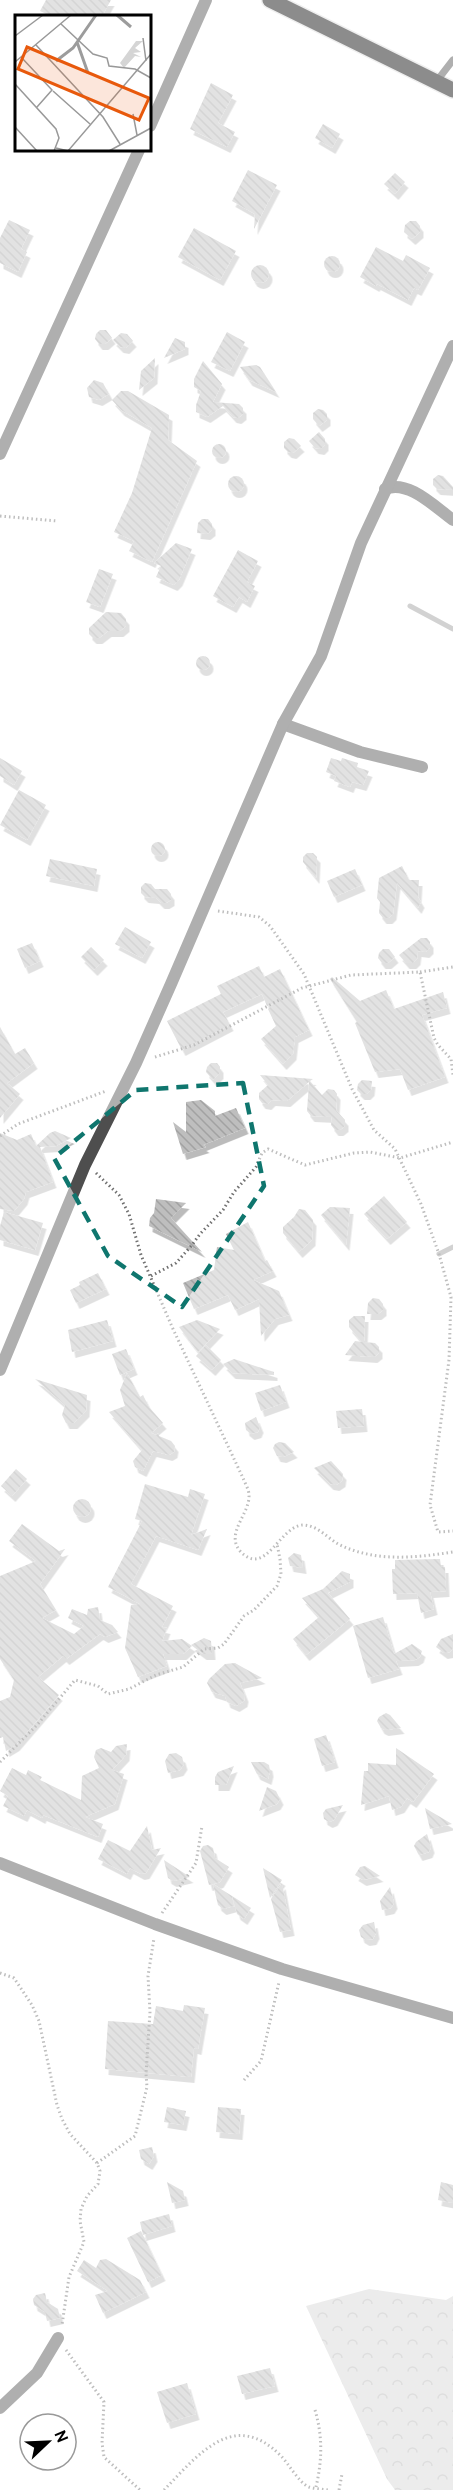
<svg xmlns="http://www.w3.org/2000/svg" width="453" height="2490" font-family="Overpass,sans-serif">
<defs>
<pattern id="forest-crowns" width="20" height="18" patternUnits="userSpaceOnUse" patternTransform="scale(1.5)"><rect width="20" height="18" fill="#d5d5d5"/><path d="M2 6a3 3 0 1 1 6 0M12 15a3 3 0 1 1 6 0" fill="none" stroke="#b5b5b5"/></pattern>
<pattern id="building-back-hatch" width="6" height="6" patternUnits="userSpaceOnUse" patternTransform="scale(1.5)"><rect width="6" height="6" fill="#bebebe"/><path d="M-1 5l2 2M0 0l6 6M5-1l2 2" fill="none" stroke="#a2a2a2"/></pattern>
<filter id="shadow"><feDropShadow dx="3.5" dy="6" stdDeviation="0" flood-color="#0004"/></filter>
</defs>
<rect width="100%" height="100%" fill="#fff"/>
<path fill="url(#forest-crowns)" d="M369,2289L446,2300L453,2296V2490H395L387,2479L306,2306Z"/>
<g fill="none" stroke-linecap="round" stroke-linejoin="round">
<g stroke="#9c9c9c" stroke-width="5">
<path d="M410,606L453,629"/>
<path d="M439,1254L453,1247"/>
</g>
</g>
<g fill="url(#building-back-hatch)" filter="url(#shadow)">
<path d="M46,0H111L102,16H51L40,11Z"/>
<path d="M211,83L233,95L218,123L235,132L227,147L190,129Z"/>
<path d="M323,124L340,134L332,148L315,138Z"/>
<path d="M248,170L277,185L254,229L255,214L232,201Z"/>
<path d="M395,173L405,182L395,194L384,184Z"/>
<path d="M9,220L30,230L21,249L27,252L18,272L0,263V238Z"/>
<path d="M410,221H416L420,226V232L412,239L404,232L405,225Z"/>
<path d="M194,228L236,251L220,280L178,257Z"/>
<path d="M376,247L403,261L406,255L430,268L418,290L414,288L408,300L377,284L376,286L360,277Z"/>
<circle cx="332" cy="264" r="8"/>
<circle cx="260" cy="274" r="9"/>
<path d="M100,330H106L112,338L105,344H99L95,339L96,334Z"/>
<path d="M227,332L245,342L230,371L211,362Z"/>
<path d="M121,333L127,334L133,341L126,348L120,347L113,340Z"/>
<path d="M175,338L185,342V349L164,358Z"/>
<path d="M155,358L154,378L139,390L141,371Z"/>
<path d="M203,361L222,384L213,402L239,404L243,408V414L238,418L233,417L223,406L207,417L196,412V405L201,391L194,387V379Z"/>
<path d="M256,365L260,367L276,392L249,380L240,367Z"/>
<path d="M94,380L103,383L109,394L99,400L89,397L87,388Z"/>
<path d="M121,391H128L169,415L168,440L197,461L152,562L129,551L134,541L114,532L132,493L152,428L121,410L112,400Z"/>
<path d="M318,409L323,410L327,414V420L319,426L313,419V413Z"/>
<path d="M319,432L325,439V445L321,449L315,448L309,441Z"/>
<path d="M289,438L294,439L301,446L293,453L288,452L284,448V442Z"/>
<circle cx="219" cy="451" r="7"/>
<path d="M438,475L443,476L453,487V490L437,489L433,485V479Z"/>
<circle cx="236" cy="484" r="8"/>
<path d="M202,519H208L212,524V530L207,534L197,533L198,523Z"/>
<path d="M176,543L192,549L179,580L174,585L156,577L161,566L154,563Z"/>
<path d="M238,550L258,561L247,582L255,586L247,602L239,597L233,607L213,596Z"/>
<path d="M99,569L113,574L100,607L86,602Z"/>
<path d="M106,612L121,613L126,619V626L120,631H108L99,638H93L89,634V628Z"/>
<circle cx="203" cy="663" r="7"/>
<path d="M0,758L22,771L14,785L0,776Z"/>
<path d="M331,758L341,761L342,758L358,763L357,767L369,771L363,785L352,782L350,787L334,781L336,776L326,772Z"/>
<path d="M19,790L46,805L27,840L0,825Z"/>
<circle cx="158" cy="849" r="7"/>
<path d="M307,853H313L317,857L316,878L303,862V857Z"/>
<path d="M50,859L97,869L94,886L46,876Z"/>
<path d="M402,866L409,880H419L418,897L421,902L418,908L397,883L393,914L389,918H383L379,913L380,902L377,898L379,878Z"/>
<path d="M355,869L362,885L334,897L327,881Z"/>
<path d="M145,883L151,884L155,889H167L171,894V900L166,903H161L156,898L145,897L141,893V887Z"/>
<path d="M125,927L151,942L142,958L115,944Z"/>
<path d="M421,938H427L430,942V948L426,952L418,951L417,959L413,963H406L399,955Z"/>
<path d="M32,943L40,961L25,968L17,949Z"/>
<path d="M91,947L104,960L94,970L81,957Z"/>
<path d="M383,949H389L395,957L388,963H382L378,958L379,953Z"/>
<path d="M259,966L264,977L280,969L309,1030L295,1037L293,1054L283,1064L261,1039L276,1026L268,1009L274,1003L267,1006L262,994L223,1012L230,1025L182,1050L167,1021L221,994L217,986Z"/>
<path d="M332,977L360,1001L386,990L394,1009L443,992L447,1008L422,1015L445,1077L408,1090L400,1069L375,1072L355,1023L357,1022L330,979Z"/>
<path d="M0,1027L15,1054L25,1048L34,1063L7,1083L20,1094L0,1118Z"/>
<path d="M211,1063H217L220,1067V1073L213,1080L206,1072L207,1067Z"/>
<path d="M260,1075L313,1079L310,1081L322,1095L328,1089L334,1090L337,1094L336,1110L345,1120V1126L340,1130H335L331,1125L332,1117L311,1116L307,1111L309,1082L287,1101L272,1100L268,1104L262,1103L259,1099V1093L268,1085Z"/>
<path d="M362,1080L372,1081L371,1090L367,1094H361L357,1090L358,1084Z"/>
<path d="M201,1100L215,1111V1116L236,1108L245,1128L203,1145L206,1147L183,1154L173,1122L186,1132V1102Z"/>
<path d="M55,1131L71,1138L56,1146L40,1147L53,1182L26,1192L24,1199L14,1211L0,1209V1133L17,1140L31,1134L36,1146L50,1133Z"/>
<path d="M384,1196L407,1222L387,1239L364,1214Z"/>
<path d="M156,1199L186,1203L171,1218L202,1252L149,1226L150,1218L154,1213Z"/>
<path d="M330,1207L350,1208L346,1245L321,1215Z"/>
<path d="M299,1209L305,1210L313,1220L312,1240L299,1252L283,1233V1227L294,1217Z"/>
<path d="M4,1212L43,1223L35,1250L0,1240V1226Z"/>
<path d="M248,1222L265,1261L267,1260L273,1271L253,1280L279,1291L289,1315L275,1319L261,1336L259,1299L235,1310L228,1295L194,1309L183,1283L214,1270L217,1247L234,1250L226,1234Z"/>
<path d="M98,1273L106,1289L76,1303L70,1290L80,1285L79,1282Z"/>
<path d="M373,1298L379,1299L383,1304V1310L378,1314H367L368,1303Z"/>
<path d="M354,1316H365L364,1342L375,1343L379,1347V1353L374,1357L345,1355L355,1341L362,1342L349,1327V1320Z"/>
<path d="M107,1320L113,1341L72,1352L68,1330Z"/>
<path d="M197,1320L220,1329L198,1352L179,1327Z"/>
<path d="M206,1345L221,1360L212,1370L196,1356Z"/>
<path d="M126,1349L134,1369L120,1375L112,1354Z"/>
<path d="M234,1359L274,1372V1375L232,1373L223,1364Z"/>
<path d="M127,1373L140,1397L143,1395L149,1407L163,1423L151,1433L156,1435L159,1433V1436L171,1441L175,1446L174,1452L169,1455L153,1451L143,1471L135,1467L133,1461L142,1450L109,1412L125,1406L120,1390Z"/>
<path d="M35,1379L87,1395L86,1411L74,1423H66L62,1415L65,1405Z"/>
<path d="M280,1385L286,1402L261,1411L255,1393Z"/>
<path d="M362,1409L364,1426L338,1428L336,1411Z"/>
<path d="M256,1417L260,1427L258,1432L251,1434L246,1430L245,1423Z"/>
<path d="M279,1442L285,1443L294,1452L283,1457L277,1456L273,1448L275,1444Z"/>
<path d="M331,1461L343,1474L342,1481L336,1485L330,1484L314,1468Z"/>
<path d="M16,1469L27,1479L12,1496L1,1486Z"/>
<path d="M145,1484L188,1497L190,1489L205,1494L191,1535L207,1529L198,1550L156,1536L131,1584L173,1606L162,1627L167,1628L162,1641L182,1639L192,1646L183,1654H163L167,1666L138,1677L125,1648L131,1605L140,1604L108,1587L142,1521L135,1519Z"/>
<circle cx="82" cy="1508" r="9"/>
<path d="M22,1524L59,1551L65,1549L40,1584L56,1610L42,1618L74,1634L84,1626L68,1618L72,1609L87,1615L88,1609L98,1607L100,1620L112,1625L118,1632L105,1637L100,1634L66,1659L63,1656L38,1677L59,1695L16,1745L6,1751L3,1737L0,1738V1701L10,1697L14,1680L0,1659V1576L36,1561L9,1541Z"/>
<path d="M294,1553L301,1555L303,1568L290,1566L288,1558Z"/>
<path d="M440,1559L441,1567H445L446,1591L430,1592L434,1609L421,1613L417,1593L393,1594L392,1569H395V1560Z"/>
<path d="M342,1571L350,1574V1582L328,1593L350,1619L306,1655L293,1639L319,1617L302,1598L323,1589Z"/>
<path d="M383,1617L394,1654L412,1644L422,1651L420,1657L415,1660L396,1661L399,1669L368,1678L353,1626Z"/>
<path d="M453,1634V1648L450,1652L444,1653L436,1647L441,1639Z"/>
<path d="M204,1638L211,1641L212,1654H203L191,1645Z"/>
<path d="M235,1663L262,1678L240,1683L245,1696L244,1701L236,1706L227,1702L225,1696L212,1692L207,1683L209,1679L225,1664Z"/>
<path d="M386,1713L390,1715L401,1728L385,1730L381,1728L377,1721L379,1717Z"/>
<path d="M326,1735L335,1762L322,1766L314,1739Z"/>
<path d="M127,1744L126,1755L112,1770L124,1774L115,1804L85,1817L103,1824L98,1837L43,1815L42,1818L27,1810L24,1816L3,1806L8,1796L0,1791L12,1768L26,1775L28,1770L42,1777L40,1780L81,1800L82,1776L99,1768L94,1757L96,1750L101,1748L111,1752L116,1746Z"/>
<path d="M396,1748L434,1774L413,1802L407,1798L401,1807L392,1810L389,1796L361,1805L364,1771H368V1763L396,1765Z"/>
<path d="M176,1753L182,1757L184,1764L180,1770L168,1773L165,1761L169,1754Z"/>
<path d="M251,1762H264L269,1765L270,1771L268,1779L257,1774Z"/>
<path d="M234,1766L226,1785H215V1777L218,1772Z"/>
<path d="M267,1787L276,1791L280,1799L277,1804L259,1811Z"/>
<path d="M343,1805L334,1820L329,1822L324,1819L323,1813L326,1809Z"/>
<path d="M425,1808L452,1824L430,1829Z"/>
<path d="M147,1826L152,1850L161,1848L146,1873L141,1874L130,1868L127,1874L98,1859L108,1840L130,1851Z"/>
<path d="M427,1834L431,1847L429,1852L419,1855L414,1846L416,1842Z"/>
<path d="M208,1845L213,1848L215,1858L229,1867L220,1882L213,1884L232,1896L234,1906L223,1909L218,1905L213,1884L209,1885L200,1851L203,1846Z"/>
<path d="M164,1860L190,1877L173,1881L168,1878Z"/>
<path d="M365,1866L380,1876L363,1880L355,1875L360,1867Z"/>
<path d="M263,1868L282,1880L270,1898Z"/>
<path d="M282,1883L291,1930L280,1932L271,1899Z"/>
<path d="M390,1887L394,1903L391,1908L382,1910L380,1901Z"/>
<path d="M232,1896L251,1908L244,1919L237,1914Z"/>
<path d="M374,1922L376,1933L373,1939L366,1940L361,1937L359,1930L363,1925Z"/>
<path d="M184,2005L205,2008L198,2049L194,2048L191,2077L105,2069L108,2021L153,2024L156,2006L183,2011Z"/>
<path d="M167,2107L186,2111L183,2125L164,2122Z"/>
<path d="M218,2107L241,2109L239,2134L216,2132Z"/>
<path d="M152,2147L154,2156L149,2164L141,2159L139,2150Z"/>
<path d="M167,2182L183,2191L185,2200L172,2203Z"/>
<path d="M441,2182L453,2185V2203L438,2200Z"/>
<path d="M169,2214L172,2226L143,2235L140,2222Z"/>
<path d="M141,2231L162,2275L148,2282L127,2238Z"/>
<path d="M106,2259L140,2280L146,2292L103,2313L95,2295L108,2291L77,2271L84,2260L96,2268L100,2260Z"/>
<path d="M45,2293L47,2302L58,2309L60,2318L47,2321L45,2312L34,2305L33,2299L36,2295Z"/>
<path d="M270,2368L275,2386L242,2394L237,2376Z"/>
<path d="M187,2383L196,2414L167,2423L157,2392Z"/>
</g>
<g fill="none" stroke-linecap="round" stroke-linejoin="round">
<g stroke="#dbdbdb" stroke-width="18">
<path id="primary" d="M270,0L453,90"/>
</g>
<g stroke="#707070" stroke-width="3" stroke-dasharray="1.5 3" stroke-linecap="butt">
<path d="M0,516L57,521"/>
<path d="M218,911L259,917L270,926L304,974L352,1089L374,1130L395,1149L421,1204L439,1254L451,1297L449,1360L430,1505L438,1532L453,1531"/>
<path d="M420,972L453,967"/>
<path d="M155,1057L194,1045L302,988L351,975L420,972L434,1038L438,1045L451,1059L453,1075"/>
<path d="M0,1136L18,1124L106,1091"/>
<path d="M96,1173L119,1195L129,1214L141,1255L173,1329L243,1478C245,1483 249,1490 249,1495C250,1514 225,1533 240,1551C266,1579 280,1524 304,1525C319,1526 328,1539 340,1545C376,1562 414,1558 453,1552"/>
<path d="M151,1276L176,1263L192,1245L200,1234L223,1210L234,1192L256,1167L262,1153L268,1149L305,1165L354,1153L370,1152L400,1158L453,1142"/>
<path d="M0,1762L37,1725L75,1680L98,1686L108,1694L129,1689L156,1675L183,1667L204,1649L218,1648L224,1644L244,1616L254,1610L277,1586L281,1574L280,1559L277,1544"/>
<path d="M162,1913L196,1863L202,1826"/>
<path d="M0,1973L14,1978L32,2005L39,2021L57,2105L62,2119L70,2134L97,2163L100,2171L98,2184L87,2196L81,2209L80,2221L84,2242L69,2277L62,2325"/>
<path d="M244,2080L261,2061L279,1982"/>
<path d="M97,2163L135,2136L147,2087L146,2074L150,2012L148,1976L154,1938"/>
<path d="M66,2350L104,2402L102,2443L104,2457L140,2490"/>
<path d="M315,2410C323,2437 322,2461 316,2487"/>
<path d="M164,2490C198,2455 234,2408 281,2456C289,2464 299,2483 309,2487C315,2489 322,2489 328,2490"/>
<path d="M339,2490L342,2474"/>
</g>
<path stroke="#4e4e4e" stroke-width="7" d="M436,82L453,60"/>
<g stroke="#4e4e4e" stroke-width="12">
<path d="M150,126L206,0"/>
<path d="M0,454L139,150"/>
<path d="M385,489C408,479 435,507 453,520"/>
<path d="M283,724L360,752L422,767"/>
<path d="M0,1370L85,1165L136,1063L171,984L283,724L321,656L361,543L453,346"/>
<path d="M0,1863L155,1924L282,1969L453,2018"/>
<path d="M0,2408L37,2373L58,2338"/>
</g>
<use href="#primary" stroke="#000" stroke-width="15"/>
</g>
<path d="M0 0H453V2490H0ZM243,1083L264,1186L182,1307L108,1256L54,1158L136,1090Z" fill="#fff" fill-opacity=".55" fill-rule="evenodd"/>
<path fill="none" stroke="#0f766e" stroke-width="4.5" stroke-dasharray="12 8" stroke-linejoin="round" d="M243,1083L264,1186L182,1307L108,1256L54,1158L136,1090Z"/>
<g transform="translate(15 15)">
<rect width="136" height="136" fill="#fff"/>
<path d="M121,26H128L120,33L126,37L118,38L126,42L120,41L109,53L105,48Z" fill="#d5d5d5"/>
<path fill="none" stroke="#9c9c9c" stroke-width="3" d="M102,0L116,12M62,27L73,58M41,46L58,33L81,0"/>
<path fill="none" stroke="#999" stroke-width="1.5" d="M46,9L78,39L92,43L94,51L120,54L136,63M0,21L28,0M128,23L131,46M21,30L88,102L105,129M6,42L37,75L22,92M0,47L56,0M0,69L41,114L44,123L39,136M38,76L75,109M118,99L122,120M0,112L22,136M41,133L53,136L136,39M94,136L136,113"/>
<path fill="#e8590c" fill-opacity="0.15" stroke="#e8590c" stroke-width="3" d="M12,32L134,83L124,105L3,54Z"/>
<rect width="136" height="136" fill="none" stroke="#000" stroke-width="3"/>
</g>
<g transform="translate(48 2442) rotate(67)"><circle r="28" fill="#ffffff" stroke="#999999" stroke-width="1.5"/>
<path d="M0-4.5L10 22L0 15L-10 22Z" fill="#000000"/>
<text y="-9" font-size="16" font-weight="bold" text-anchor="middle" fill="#000000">N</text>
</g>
</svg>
